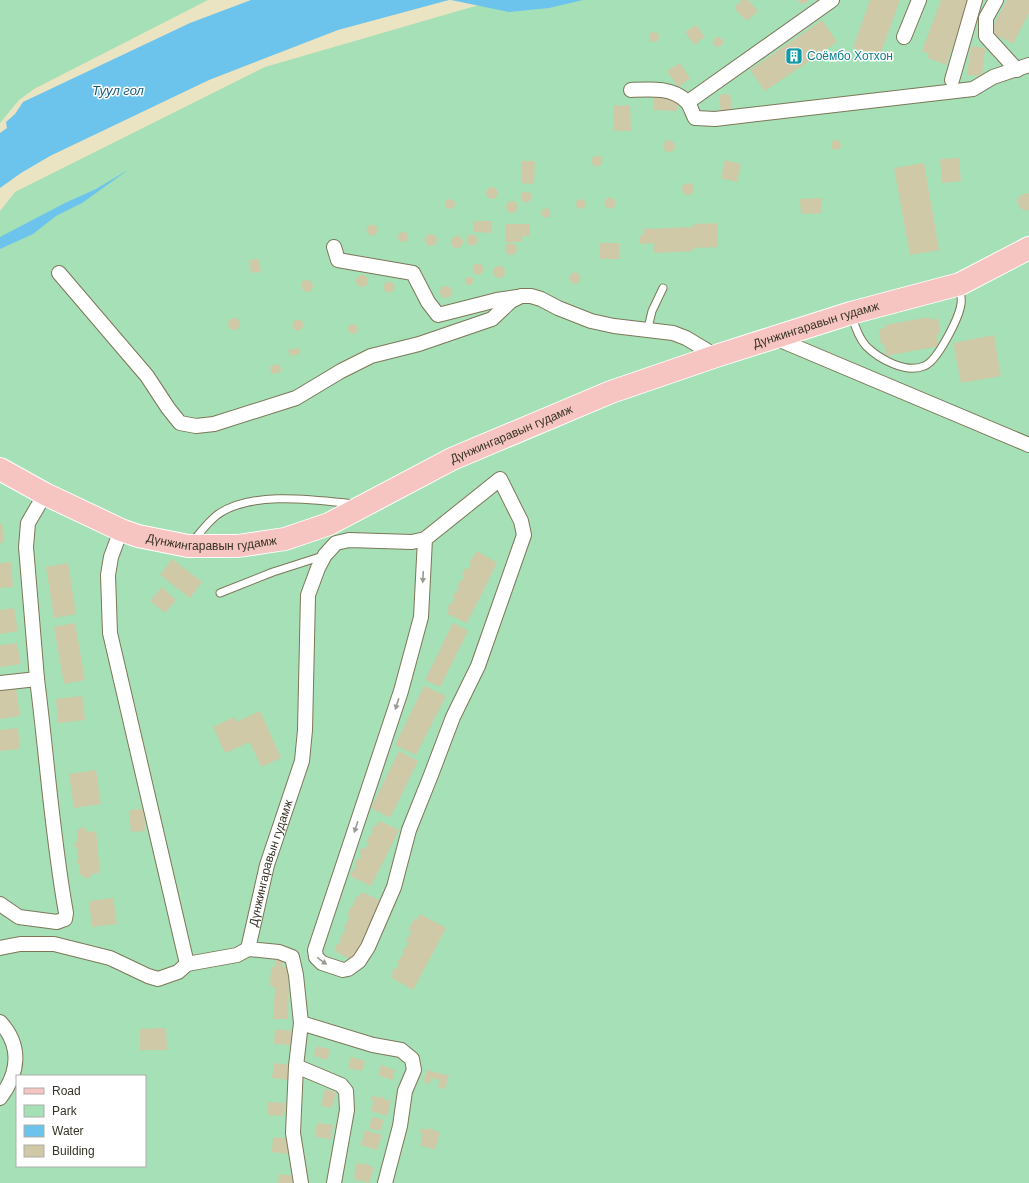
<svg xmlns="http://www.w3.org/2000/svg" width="1029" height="1183" font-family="Arial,sans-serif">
<rect width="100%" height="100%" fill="#ebe4c2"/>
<g fill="#a5e0b7" fill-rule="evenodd">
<path d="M0,0H208L34,89L19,100L0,123Z"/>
<path d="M496,0H1029V1183H0V211L15,192L265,67ZM17,1076H145V1166H17Z"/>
</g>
<g fill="#6cc3ec">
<path d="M251,0H449L338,30L209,80L50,156L21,173L0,188V133L7,128L6,122L15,114L23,102L190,23Z"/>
<path d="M451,0H583L549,8L509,12Z"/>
<path d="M128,170L82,203L56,216L33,234L0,249V237L65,203L96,189Z"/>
</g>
<g fill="#cfc9a7">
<path d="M742,0H748L758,11L747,21L734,8Z"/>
<path d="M797,0H809L804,4L800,3Z"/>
<path d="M870,0H900L879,58L853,48Z"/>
<path d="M941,0H970L946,65L928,58L929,54L922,51Z"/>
<path d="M1007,0H1029V13L1013,44L990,32Z"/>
<path d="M822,20L837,42L765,91L750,70Z"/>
<path d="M696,25L705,37L694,45L685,32Z"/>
<circle cx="654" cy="37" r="5"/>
<circle cx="718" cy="42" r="5"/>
<path d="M971,46L985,48L982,76L967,75Z"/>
<path d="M680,63L690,79L678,87L667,71Z"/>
<path d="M730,94L732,111L721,112L719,95Z"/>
<path d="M654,97L677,98V111L654,110Z"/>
<path d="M630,105L631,131H614L613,106Z"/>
<circle cx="669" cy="146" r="6"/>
<circle cx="836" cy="145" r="5"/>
<circle cx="597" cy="161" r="5.5"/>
<path d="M959,158L961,181L942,183L940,159Z"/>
<path d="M725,160L741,164L737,182L721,178Z"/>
<path d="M522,161H535L534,184L521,183Z"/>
<path d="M924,163L939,250L910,255L894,168Z"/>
<circle cx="688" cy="189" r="6"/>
<circle cx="492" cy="193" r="6"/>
<circle cx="526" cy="197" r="5.5"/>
<path d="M1027,193H1029V210L1025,211L1020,208L1017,202L1019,196Z"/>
<circle cx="610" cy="203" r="5.5"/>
<path d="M821,198L822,213L801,214L800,199Z"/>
<circle cx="450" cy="204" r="5"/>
<circle cx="581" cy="204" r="5"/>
<circle cx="512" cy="207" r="6"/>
<circle cx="546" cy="213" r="4.5"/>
<path d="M473,221H492V233L473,232Z"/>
<path d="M717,223L718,247L694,248V251L653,253V243L639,244V236L644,235V229L693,227V224Z"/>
<path d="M505,224H530V237L522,236V242H505Z"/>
<circle cx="372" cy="230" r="5.5"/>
<circle cx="403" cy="237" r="5"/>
<circle cx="431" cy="240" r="6"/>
<circle cx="472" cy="240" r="5.5"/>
<circle cx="457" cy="242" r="6"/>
<rect x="600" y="243" width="19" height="16"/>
<circle cx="511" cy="249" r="6"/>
<path d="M259,259L261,272L251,273L249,260Z"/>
<circle cx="478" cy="269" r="5.5"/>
<circle cx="499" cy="272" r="6"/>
<circle cx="575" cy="278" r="5.5"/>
<circle cx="362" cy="281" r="6"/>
<circle cx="469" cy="281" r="4"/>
<circle cx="307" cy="286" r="6"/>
<circle cx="389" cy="287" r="5.5"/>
<circle cx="446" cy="292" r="6"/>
<path d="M929,317V320L938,318L940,333L937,334L939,346L886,356L884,344H881L879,329L886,328V325Z"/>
<circle cx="234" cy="324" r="6"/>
<circle cx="298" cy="325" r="5.5"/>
<circle cx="353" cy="329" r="5"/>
<path d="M994,335L1001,376L961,383L953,343Z"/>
<path d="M299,348L300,354L290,356L288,350Z"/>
<path d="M280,364L281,372L271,374L270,366Z"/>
<path d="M2,523L4,542L0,543V524Z"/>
<path d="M477,551L497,563L467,623L447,614L449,610L447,608L455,599L452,597L459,588L458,586L460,580L462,581L464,577L462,575L466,568L468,569L471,564L469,562Z"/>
<path d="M172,559L202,582L190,598L160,575Z"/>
<path d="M11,562L13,587L0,588V563Z"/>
<path d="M68,563L76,614L54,618L46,567Z"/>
<path d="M162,587L176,600L165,613L150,601Z"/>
<path d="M14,608L18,631L0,634V610Z"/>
<path d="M75,623L85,680L64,684L54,627Z"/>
<path d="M453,623L468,631L440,687L425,680Z"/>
<path d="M17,643L21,664L0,667V645Z"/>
<path d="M424,686L446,696L416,755L395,745Z"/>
<path d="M16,689L20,716L0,719V691Z"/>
<path d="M82,696L85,720L58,723L56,699Z"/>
<path d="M260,711L281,758L261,767L250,742L225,753L213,727L234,717L236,722Z"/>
<path d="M18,728L20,749L0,751V730Z"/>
<path d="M399,751L418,761L390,818L371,808Z"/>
<path d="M96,770L101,804L74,808L69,774Z"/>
<path d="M144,809L145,831L131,832L129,810Z"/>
<path d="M379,821L399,830L371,886L352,877L350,874L357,866L354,865L358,858L360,859L362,855L359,853L362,848L365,849L369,843L366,841L373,832L372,830L374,825L376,827Z"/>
<path d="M83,827L88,832L96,831L100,873L92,874L89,878H85L80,874V865L76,862L79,857L77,855L78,848L73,846L77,841V830Z"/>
<path d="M362,892L383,902L354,961L336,952L337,950L334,949L336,945H338L341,940L340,938L346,929L344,927L350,917L347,915L351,906L353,907V905L357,896L359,897Z"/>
<path d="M113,898L117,924L92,927L89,901Z"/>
<path d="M420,914L446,928L413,990L392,978L393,975L391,974L395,968L397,969L399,964L397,962L400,957L401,958L404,953L402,952L409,943L406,941L412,931L408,930L414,919L416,920Z"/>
<path d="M276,960H283L282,967H289L288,1019H273L275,988L270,986L271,967H275Z"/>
<path d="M166,1028L167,1050H140V1029Z"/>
<path d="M275,1029L292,1031L291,1045L274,1044Z"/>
<path d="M317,1046L330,1049L327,1060L314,1056Z"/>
<path d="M351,1057L365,1061L362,1071L348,1068Z"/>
<path d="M274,1063L291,1065L288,1080L272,1078Z"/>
<path d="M381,1065L395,1070L392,1080L378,1075Z"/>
<path d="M427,1070L449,1076L445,1089L438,1087L440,1080L431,1078L430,1084L423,1082Z"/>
<path d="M325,1089L336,1092L332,1108L321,1106Z"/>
<path d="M372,1096L380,1098L381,1096L384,1097L383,1099L391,1101L387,1116L371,1111L374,1101L371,1100Z"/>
<path d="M268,1102L285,1103L284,1116L267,1115Z"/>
<path d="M372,1117L384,1120L380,1131L369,1128Z"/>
<path d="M317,1123L333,1125L331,1139L315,1137Z"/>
<path d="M421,1128L428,1130L429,1128L440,1133L435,1150L420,1145L423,1134L420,1133Z"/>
<path d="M365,1130L382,1135L377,1150L361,1145Z"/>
<path d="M273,1137L290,1139L288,1154L272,1152Z"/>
<path d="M356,1163L363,1165L364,1163L374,1168L369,1183L354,1179Z"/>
<path d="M279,1174L295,1176L294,1183H278Z"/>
</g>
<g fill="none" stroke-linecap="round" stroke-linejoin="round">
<g stroke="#7d7758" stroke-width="9">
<g id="lane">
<path d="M852,316C855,327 859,338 866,346C879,359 906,374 924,366C937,362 959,318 961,304C962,299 960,292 960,286"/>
<path d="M648,328L652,311L663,288"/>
<path d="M192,542C200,533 208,522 217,515C251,490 316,500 355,504"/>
<path d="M220,593L273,572L323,556"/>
</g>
</g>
<g stroke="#7d7758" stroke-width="16">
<g id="street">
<path d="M996,0L986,18V36L1017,70"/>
<path d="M904,37L919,0"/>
<path d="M952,80L975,0"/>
<path d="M631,90C650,89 673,87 687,102C691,106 692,113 695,118L715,119L973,89L993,77L1029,65"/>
<path d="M688,102L832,0"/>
<path d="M334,247L338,260L413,273L428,302L438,315L497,300L517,297"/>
<path d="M59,273L147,376L168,408L180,423L196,426L214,424L296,398L341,371L371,356L419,344L492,319L511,301L521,296H531L541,299L558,308L591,321L614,326L673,333L686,338L716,356"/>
<path d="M775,338L1029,445"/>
<path d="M121,530L111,557L108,575L110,633L187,964"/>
<path d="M37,679L26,547L28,523L45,494"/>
<path d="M0,683L37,679C47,757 52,835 66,913L65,919L57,922L19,917L0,904"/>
<path id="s1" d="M0,948L20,944H54L110,958L148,976L158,979L178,972L187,964L237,955L248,949L267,865L302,761L305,730L308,595L318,568L325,555L336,543L349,540L412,542L425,539L500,479L521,521L524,535L478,666L453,717L431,775L409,830L394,887L368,947L359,961L348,969L343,970L322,963L316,957L315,950L401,691L421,617L425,539"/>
<path d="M248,949L279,952L292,957L296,975L301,1023L296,1066L293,1133L301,1183"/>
<path d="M0,1022C22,1046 19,1073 0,1098"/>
<path d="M301,1023L373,1045L401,1050L412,1059L414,1070L405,1091L400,1126L385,1183"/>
<path d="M296,1066L341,1085L346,1091L347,1110L334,1183"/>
</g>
</g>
<g stroke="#fff" stroke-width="24">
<g id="primary">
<path id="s2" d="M0,469L45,494L121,530L138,536L188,546H238L285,539L329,524L452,459L611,392L716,356L851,313L960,284L1029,248"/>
</g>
</g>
<use href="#lane" stroke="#fff" stroke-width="7"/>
<use href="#street" stroke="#fff" stroke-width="14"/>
<use href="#primary" stroke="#f6c4c1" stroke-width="22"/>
</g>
<defs><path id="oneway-solid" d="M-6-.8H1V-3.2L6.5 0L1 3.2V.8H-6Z"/></defs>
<g fill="#9a9992">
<use href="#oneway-solid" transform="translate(423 577) rotate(93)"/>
<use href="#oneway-solid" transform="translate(397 704) rotate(108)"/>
<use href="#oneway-solid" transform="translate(356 827) rotate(108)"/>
<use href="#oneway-solid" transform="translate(322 961) rotate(36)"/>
</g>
<defs>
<g id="building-square" transform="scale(0.9)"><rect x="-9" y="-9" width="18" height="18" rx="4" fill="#0f9aa8" stroke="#fff"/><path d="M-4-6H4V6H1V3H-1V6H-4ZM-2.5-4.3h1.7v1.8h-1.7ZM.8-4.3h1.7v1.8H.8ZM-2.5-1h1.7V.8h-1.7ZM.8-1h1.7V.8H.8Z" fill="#fff"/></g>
</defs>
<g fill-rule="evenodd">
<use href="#building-square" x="794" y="56"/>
</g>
<g text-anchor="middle" stroke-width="3" stroke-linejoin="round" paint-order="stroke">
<g font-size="12" fill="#0d838f" stroke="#fff" text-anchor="start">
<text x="807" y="60">Соёмбо Хотхон</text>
</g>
<g font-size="12" fill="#353325" stroke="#fff">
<text dy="4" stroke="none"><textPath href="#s2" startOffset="876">Дүнжингаравын гудамж</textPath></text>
<text dy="4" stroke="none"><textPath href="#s2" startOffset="552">Дүнжингаравын гудамж</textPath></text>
<text dy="4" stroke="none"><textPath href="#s2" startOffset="228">Дүнжингаравын гудамж</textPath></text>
<text dy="4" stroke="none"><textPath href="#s1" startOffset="350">Дүнжингаравын гудамж</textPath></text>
</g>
<g font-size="13" font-style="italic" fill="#185c78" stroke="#fff">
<text x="118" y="95">Туул гол</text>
</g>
</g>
<rect x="16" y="1075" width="130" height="92" fill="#ffffff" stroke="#aeada8"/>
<rect x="24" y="1088" width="20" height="6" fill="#f6c4c1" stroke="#aeada8"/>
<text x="52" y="1095" font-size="12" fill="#353325">Road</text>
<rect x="24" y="1105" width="20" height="12" fill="#a5e0b7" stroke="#aeada8"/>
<text x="52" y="1115" font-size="12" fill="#353325">Park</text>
<rect x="24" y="1125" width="20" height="12" fill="#6cc3ec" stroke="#aeada8"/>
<text x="52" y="1135" font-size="12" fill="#353325">Water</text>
<rect x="24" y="1145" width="20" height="12" fill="#cfc9a7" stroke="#aeada8"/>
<text x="52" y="1155" font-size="12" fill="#353325">Building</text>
</svg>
